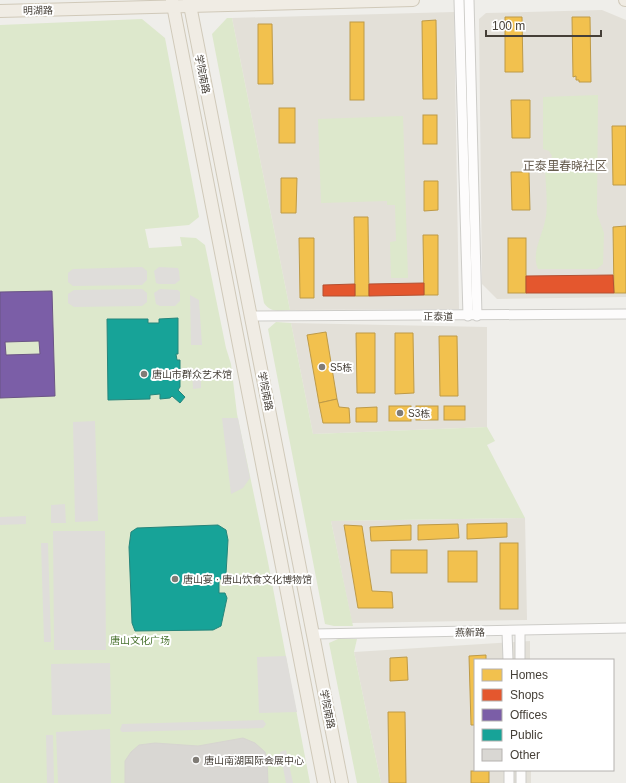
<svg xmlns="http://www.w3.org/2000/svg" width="626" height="783" font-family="Arial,'Noto Sans SC',sans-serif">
<rect width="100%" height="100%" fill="#efeeea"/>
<g fill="#e3e0d8">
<path d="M602,10L626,20V297L497,299L482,284L479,19L486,13Z"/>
<path d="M454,12L459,309L290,310L232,18Z"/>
<path d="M291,323L487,327V427L313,434Z"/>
<path d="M525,518L527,620L352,623L331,521Z"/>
<path d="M530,641V660H475V770H531V783H381L354,652Z"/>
</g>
<g fill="#dde8cc">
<path d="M227,18H232L290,310C279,311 271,313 264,303L212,34Z"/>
<path d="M142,19L165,38L199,217L189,225L145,229L149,248L182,246L180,237L196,238L205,245L226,348L231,364L237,414L268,562L310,783H0V25Z"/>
<path d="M598,95L597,214L604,233L603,264L597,269H538C531,254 542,236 545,221C549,206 545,181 545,165L550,162L552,156L549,151L543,149V97Z"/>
<path d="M403,116L408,278H391L390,242L396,241L395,205H387V201L321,203L318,119Z"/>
<path d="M276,322L291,323L313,434L487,427L495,441L487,445L525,518L331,521L353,626H334L325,624L268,329Z"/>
<path d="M338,639H357L354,652L381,783H357L329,643Z"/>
</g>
<g fill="#dfddda">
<path d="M142,267L147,271V280L142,285L73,286L68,282V273L73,269Z"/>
<path d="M159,267L178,268L179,271L180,280L175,284H159L156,283L154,271Z"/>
<path d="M142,289L147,293V302L142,306L74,307L68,303V294L74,290Z"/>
<path d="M160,289L178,290L180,292V301L175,306H160L156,304L154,293Z"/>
<path d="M190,295L199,300L202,345H191Z"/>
<path d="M192,369H201V388L193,389Z"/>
<path d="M222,418H238L250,478L243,488L231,494Z"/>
<path d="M95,421L98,521L75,522L73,422Z"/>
<path d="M65,504L66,523H51V505Z"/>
<path d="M26,516V524L0,525V517Z"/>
<path d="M53,531H105L106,650H54Z"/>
<path d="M41,543H48L51,642H44Z"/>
<path d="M286,656L297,712L259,713L257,657Z"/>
<path d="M110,663L111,714L52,715L51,664Z"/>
<path d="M263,720L266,724L263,728L122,732L120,730L122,724Z"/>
<path d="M110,729L111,783H58L56,732Z"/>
<path d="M46,735H53L54,783H47Z"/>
<path d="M286,750L293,783H286L280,752Z"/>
</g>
<g fill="#f2c14e" stroke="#be9a47">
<path d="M505,17H522L523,72H505Z"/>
<path d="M572,17H590L591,82H579V80H576V76L573,77Z"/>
<path d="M436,20L437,99H423L422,21Z"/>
<rect x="350" y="22" width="14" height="78"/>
<path d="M258,24H272L273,84H258Z"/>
<path d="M511,100H530V138H512Z"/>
<rect x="279" y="108" width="16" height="35"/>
<rect x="423" y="115" width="14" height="29"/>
<path d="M612,126H626V185H613Z"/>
<path d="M511,172H529L530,210H512Z"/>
<path d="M281,178H297L296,213H281Z"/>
<path d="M424,181H438V210L424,211Z"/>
<path d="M354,217H368L369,296H355Z"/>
<path d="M626,226V293H614L613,227Z"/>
<path d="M423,235H438V295H424Z"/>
<path d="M299,238H314V298H300Z"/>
<rect x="508" y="238" width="18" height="55"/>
<path d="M326,332L337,399L319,403L307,335Z"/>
<path d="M356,333H375V393H357Z"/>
<path d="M395,333H413L414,393L395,394Z"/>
<path d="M439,336H457L458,396H440Z"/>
<path d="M337,399L339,407L349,408L350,423H323L319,403Z"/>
<rect x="389" y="406" width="22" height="15"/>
<rect x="416" y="406" width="22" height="14"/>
<rect x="444" y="406" width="21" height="14"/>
<path d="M377,407V422H356V408Z"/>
<path d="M507,523V537L467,539V524Z"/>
<path d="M458,524L459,538L418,540V525Z"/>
<path d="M344,525L362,526L372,591L392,592L393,608H358Z"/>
<path d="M411,525V540L371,541L370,527Z"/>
<rect x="500" y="543" width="18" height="66"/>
<rect x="391" y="550" width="36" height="23"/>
<rect x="448" y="551" width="29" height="31"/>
<path d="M486,655V660H475V725H471L469,656Z"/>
<path d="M407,657L408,680L390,681V658Z"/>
<path d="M388,712H405L406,783H389Z"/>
<rect x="471" y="771" width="18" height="12"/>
</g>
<g fill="#e4572e" stroke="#b45031">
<path d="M613,275L614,293H526V276Z"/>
<path d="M424,283V295L369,296V284Z"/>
<path d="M355,284V296H323V285Z"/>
</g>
<path fill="#7b5ea7" stroke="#6b5585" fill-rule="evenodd" d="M52,291L55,396L0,398V292ZM39,341L40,354L6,355L5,342Z"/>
<g fill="#17a398" stroke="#25857b">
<path d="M178,318V354H176L177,360H180V387L178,390L185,397L180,403L172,396L170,398L160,399V394L150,395V399L108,400L107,319H148V323H159V319Z"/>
<path d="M218,525L226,530L228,540L226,574L223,579H219V593H225L227,598L221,626L213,630L135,631L132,623L129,547L131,532L137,528Z"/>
</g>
<path fill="#d9d7d3" stroke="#d7d5d0" d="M243,738L255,743L265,752L267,758L268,783H125V761L131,752L139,745L155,743L198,746Z"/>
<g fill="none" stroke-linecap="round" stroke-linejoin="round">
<g stroke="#cdccc8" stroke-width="11">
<g id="minor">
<path d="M459,0L468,316"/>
<path d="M469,0L477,316"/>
<path d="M251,316L626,314"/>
<path d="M507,632L508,660"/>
<path d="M314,634L626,628"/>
<path d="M520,660V631"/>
<path d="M509,770V783"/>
<path d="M521,783V770"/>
</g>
</g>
<g stroke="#d0c9b9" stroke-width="14">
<g id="major">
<path d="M172,0L324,783"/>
<path d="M189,0L342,783"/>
<path d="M625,0H626"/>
<path d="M0,11L413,0"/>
</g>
</g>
<use href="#minor" stroke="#fdfcfc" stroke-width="9"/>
<use href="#major" stroke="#f0ece4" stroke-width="12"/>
</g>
<g fill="#807c76" stroke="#fff" stroke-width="1.5">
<circle cx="322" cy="367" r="4"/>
<circle cx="144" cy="374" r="4"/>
<circle cx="400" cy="413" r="4"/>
<circle cx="175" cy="579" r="4"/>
<circle cx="196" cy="760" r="4"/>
</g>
<g text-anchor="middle" stroke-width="4" stroke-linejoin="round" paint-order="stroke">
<g font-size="10" fill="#453f37" stroke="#fff">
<text transform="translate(38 10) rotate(-1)" y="4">明湖路</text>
<text transform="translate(203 74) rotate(79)" y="4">学院南路</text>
<text x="438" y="320">正泰道</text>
<text transform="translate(266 391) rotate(79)" y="4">学院南路</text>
<text transform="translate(470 632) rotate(-1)" y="4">燕新路</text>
<text transform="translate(328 709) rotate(79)" y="4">学院南路</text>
</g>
<g font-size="10" fill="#453f37" stroke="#fff" text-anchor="start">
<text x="330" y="371">S5栋</text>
<text x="152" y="378">唐山市群众艺术馆</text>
<text x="408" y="417">S3栋</text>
<text x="183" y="583">唐山宴 · 唐山饮食文化博物馆</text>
<text x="204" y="764">唐山南湖国际会展中心</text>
</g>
<g font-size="10" fill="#48722e" stroke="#fff">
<text x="140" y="644">唐山文化广场</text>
</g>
<g font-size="12" fill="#675d4f" stroke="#fff">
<text x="565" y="170">正泰里春晓社区</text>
</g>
</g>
<rect x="474" y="659" width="140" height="112" fill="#ffffff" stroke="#b5b2af"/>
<rect x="482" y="669" width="20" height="12" fill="#f2c14e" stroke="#b5b2af"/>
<text x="510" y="679" font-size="12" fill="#453f37">Homes</text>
<rect x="482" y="689" width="20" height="12" fill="#e4572e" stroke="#b5b2af"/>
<text x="510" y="699" font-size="12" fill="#453f37">Shops</text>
<rect x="482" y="709" width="20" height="12" fill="#7b5ea7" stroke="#b5b2af"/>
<text x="510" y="719" font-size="12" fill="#453f37">Offices</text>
<rect x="482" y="729" width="20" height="12" fill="#17a398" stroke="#b5b2af"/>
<text x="510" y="739" font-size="12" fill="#453f37">Public</text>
<rect x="482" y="749" width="20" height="12" fill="#d9d7d3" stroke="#b5b2af"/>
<text x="510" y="759" font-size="12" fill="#453f37">Other</text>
<path d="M486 30v6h115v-6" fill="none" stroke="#453f37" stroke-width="2"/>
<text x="492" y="30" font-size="12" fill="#453f37" stroke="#ffffff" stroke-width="3" paint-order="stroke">100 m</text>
</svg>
